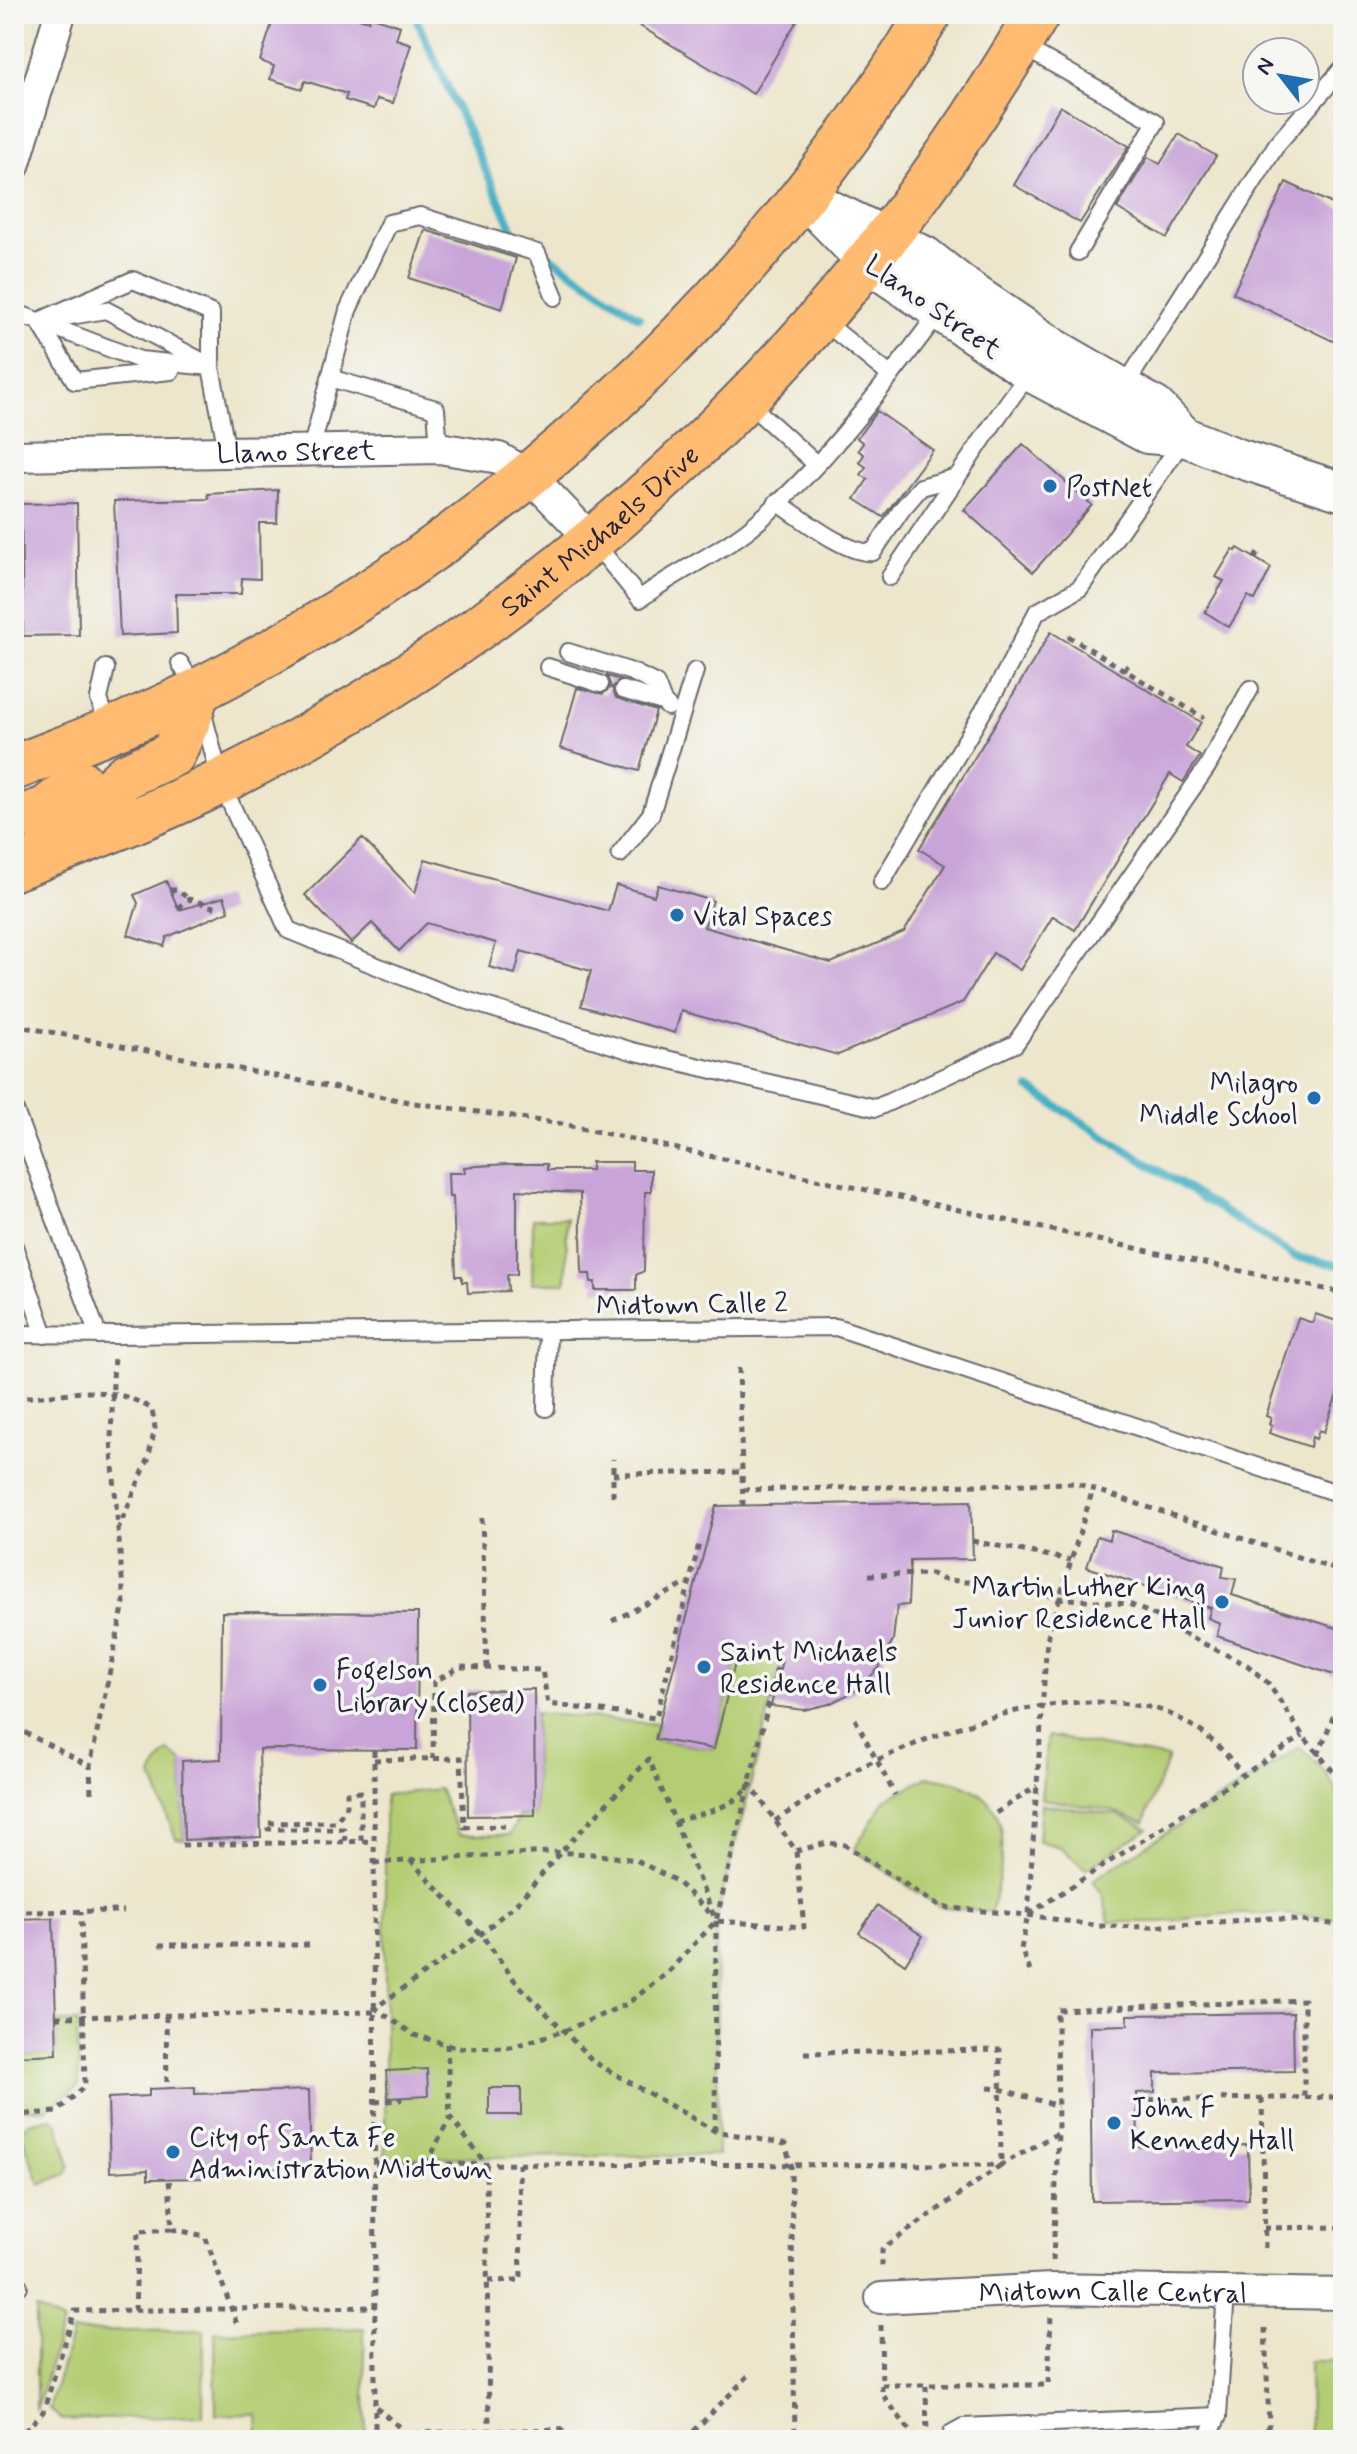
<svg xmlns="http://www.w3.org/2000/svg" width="1357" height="2454" font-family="Mynerve,sans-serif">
<rect width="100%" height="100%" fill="#f6f6f2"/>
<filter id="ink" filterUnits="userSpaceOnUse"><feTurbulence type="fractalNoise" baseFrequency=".0125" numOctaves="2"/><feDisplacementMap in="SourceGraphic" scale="16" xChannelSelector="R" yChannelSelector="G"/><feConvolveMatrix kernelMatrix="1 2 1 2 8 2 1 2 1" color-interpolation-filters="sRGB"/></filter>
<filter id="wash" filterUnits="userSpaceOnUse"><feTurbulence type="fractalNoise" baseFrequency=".006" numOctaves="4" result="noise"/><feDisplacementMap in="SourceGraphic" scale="32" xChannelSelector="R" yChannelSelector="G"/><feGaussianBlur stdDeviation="1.8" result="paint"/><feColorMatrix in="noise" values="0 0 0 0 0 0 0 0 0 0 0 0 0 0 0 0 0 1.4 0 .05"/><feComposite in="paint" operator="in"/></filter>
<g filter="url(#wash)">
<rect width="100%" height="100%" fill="#ede6cc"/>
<g fill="#b4cd72" stroke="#6b7856" stroke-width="2">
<path d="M533,1218H567L566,1283H532Z"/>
<path d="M748,1609L768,1656L782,1660L716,1921L718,2155L385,2158V1795L439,1789L459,1835H510L519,1816L535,1815V1713L659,1724L655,1740L714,1749Z"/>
<path d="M1047,1736L1168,1758L1144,1823L1110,1810L1041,1799Z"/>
<path d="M1300,1747C1312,1758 1324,1769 1333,1784C1351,1816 1343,1882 1343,1919L1287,1914H1225L1162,1922H1109L1103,1895L1093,1880Z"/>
<path d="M168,1751L182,1761L184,1840L176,1839L152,1777L157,1765Z"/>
<path d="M927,1777C1017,1785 1009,1843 991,1912L940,1907L854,1850L885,1800Z"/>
<path d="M1041,1804L1119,1815L1148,1829L1086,1869L1060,1847L1038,1841Z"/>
<path d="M56,2022H77L79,2086L46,2109H14V2056L57,2054Z"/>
<path d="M51,2118L57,2122L70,2165L66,2174L40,2185L21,2132L28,2123Z"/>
<path d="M36,2309L63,2322L36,2411Z"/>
<path d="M364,2328L366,2440H258L257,2414L216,2415L215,2332Z"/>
<path d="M204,2330L203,2416L62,2420L49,2409L72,2332Z"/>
<path d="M1309,2361H1343V2440H1310Z"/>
</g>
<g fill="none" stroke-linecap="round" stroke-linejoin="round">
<g stroke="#46b0c5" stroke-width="8">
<path d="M414,14L514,232L639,317"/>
<path d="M1030,1089L1295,1257L1343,1266"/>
</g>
</g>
<g id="blocks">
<g fill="#c9a4d8">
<path d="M275,14H345L369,21L370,16L400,26L396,39L411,44L393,103L377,99L374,109L345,100L347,94L305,81L302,89L270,79L274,66L260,61Z"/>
<path d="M620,14H801L753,94Z"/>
<path d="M1060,106L1129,146L1080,223L1014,185Z"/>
<path d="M1179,134L1216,156L1167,238L1117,208L1148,157L1160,164Z"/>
<path d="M1286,182L1343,209V346L1233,293Z"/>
<path d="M425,230L516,258L502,309L409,278Z"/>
<path d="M877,411L933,450L883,517L855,499L868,479L861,475L866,467L859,462L864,455L858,450L863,443L857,438Z"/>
<path d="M1023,444L1092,505L1033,572L964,510Z"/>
<path d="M278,490L277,523H259L260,579L242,578L241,594H176L177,633L120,636L114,501L209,499L208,494Z"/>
<path d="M77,503L79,635L23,636L21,504Z"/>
<path d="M1238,548L1271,568L1255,600L1248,596L1229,627L1205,612L1224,581L1216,577L1233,549L1236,551Z"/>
<path d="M1051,632L1201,722L1186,747L1200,756L1183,782L1170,774L1075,930L1053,916L1020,970L993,953L963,1002L838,1055L681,1011L675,1033L581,1006L591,971L521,951L515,974L489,967L496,943L427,923L399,951L372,923L351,943L305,895L362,838L415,893L425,859L608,911L616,885L654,896L658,885L713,901L704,927L831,963L904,932L945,865L919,849Z"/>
<path d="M607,676L620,680L612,688L616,698L656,711L639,771L560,748L577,688L603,694L611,687Z"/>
<path d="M166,881L179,910L224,897L229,911L167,937L164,946L128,935L138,903L134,895Z"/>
<path d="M591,1162H632V1170H651V1192H645L644,1271L636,1275V1290H595V1282H591L590,1274H582L580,1193L517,1190V1274L507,1275L508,1291L468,1293L467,1282H462V1276H456L453,1197H449L448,1173H465L464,1167L507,1164H547V1170H591Z"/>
<path d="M1315,1314L1343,1323V1377L1324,1432L1319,1430L1316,1439L1312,1437L1310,1447L1269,1433L1272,1425L1269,1424L1271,1418L1266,1416L1298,1318L1313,1323Z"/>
<path d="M971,1501L973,1559L910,1560L908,1605L897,1606L893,1640L879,1668L857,1690L829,1704L804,1710L771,1706L782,1660L738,1650L714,1749L655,1739L716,1506Z"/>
<path d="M1111,1530L1224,1566L1222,1577L1236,1579L1232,1595L1343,1630V1678L1217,1636L1220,1623L1208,1618L1211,1608L1087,1567L1097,1536L1109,1540Z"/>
<path d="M222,1612L418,1613L417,1750L259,1749L261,1837L184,1840L182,1761L221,1759Z"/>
<path d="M534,1689L535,1815L468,1816L467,1691Z"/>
<path d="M877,1906L923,1936L905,1964L859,1933Z"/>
<path d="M53,1918L57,2054L14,2056V1919Z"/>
<path d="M1293,2013L1294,2071L1155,2073V2092L1137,2093L1138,2147L1248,2145L1249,2199L1092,2201L1090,2026L1128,2025L1127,2015Z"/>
<path d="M427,2069L428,2096L388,2098L386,2071Z"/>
<path d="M195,2087V2094L309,2090L311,2167L203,2171L204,2178L148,2179V2170L110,2172L108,2098L149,2096V2089Z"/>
<rect x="489" y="2088" width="32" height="27"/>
</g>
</g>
</g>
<g filter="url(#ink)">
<use href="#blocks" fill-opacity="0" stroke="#69676e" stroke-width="2"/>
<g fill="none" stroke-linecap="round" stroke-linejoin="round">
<g stroke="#69676e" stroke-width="20">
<g id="service">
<path d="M1020,45L1156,122L1078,252"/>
<path d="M14,312L140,360L211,367L227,451"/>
<path d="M64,317L106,310L203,362"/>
<path d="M821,319L891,376"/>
<path d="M39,321L133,280L211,313V367"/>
<path d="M39,321L75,381L171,371"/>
<path d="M330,378L436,409L439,448"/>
<path d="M1123,389L1277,144L1343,68"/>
<path d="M745,400L816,464"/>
<path d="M311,450L348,310L389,223L420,216L537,253L555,297"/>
<path d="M777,502C799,516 848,556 873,552L902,509L921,487L957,477"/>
<path d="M593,541L640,599C674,572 715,556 749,529C823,469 883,386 940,311"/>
<path d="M890,577L1001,412L1030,372"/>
<path d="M568,652L632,672L656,684L663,702"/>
<path d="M180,663L195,688"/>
<path d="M548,667L600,684"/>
<path d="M106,668L99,699L109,728"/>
<path d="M623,690L663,702L668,707"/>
<path d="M202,710L221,782L288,930L446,994L632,1051L876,1108L1015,1044L1207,767L1250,689"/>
<path d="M620,854L651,814L695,671"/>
<path d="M882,882L1001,681L1037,612L1080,588L1184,439"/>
<path d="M14,1108L98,1335"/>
<path d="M14,1246L45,1335"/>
<path d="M14,1334L115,1335L836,1327L1343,1495"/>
<path d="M546,1408L548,1330"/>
<path d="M14,2286H19"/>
<path d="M952,2440V2433L963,2427L1218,2416"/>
<path d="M1207,2440L1218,2416L1226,2292"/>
</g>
</g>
<g stroke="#69676e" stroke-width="34">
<g id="minor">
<path d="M14,166L60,14"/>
<path id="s1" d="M14,456L439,448L499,458L529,475L593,541"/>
<path id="s2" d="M881,2298L1052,2289L1343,2294"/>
</g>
</g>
<g stroke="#69676e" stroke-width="42">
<g id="tertiary">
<path d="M804,197L925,256L967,289L1054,348L1156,407L1185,437L1147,434L1030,372L868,263Z"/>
<path d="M1185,437L1235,457L1343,492"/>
</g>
</g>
<g stroke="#69676e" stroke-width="48">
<g id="primary">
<path d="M14,768C74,744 135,722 193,693C496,542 754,303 929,14"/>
<path d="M14,820L46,809L80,782"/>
<path d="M50,839L92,807L125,776L173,754L189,718L197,692"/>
<path id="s3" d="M14,868C84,841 155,815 222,781C561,613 848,342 1037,14"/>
</g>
</g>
<g stroke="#69676e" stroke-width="5" stroke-dasharray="6 6" stroke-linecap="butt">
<path d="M1255,558L1259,551"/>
<path d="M1068,636L1204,718"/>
<path d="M1124,670L1129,663"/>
<path d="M170,890H177L189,899"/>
<path d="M181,909L180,906L189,899L216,908"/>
<path d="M14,1025L414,1103L562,1124L1343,1293"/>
<path d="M739,1368L743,1505"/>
<path d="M14,1397C67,1398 102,1379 152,1409L155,1428L148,1460L119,1527"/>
<path d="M613,1474L742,1472"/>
<path d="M743,1490L1075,1483L1343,1572"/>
<path d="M613,1496V1459"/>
<path d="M482,1518L487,1668"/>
<path d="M972,1541L1071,1560"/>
<path d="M869,1575L932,1574L941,1579L1026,1589L1059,1598L1129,1604L1159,1617L1176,1630L1247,1665L1268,1683L1303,1736L1338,1777L1343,1792"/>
<path d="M612,1621L690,1582"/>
<path d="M855,1719L895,1795"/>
<path d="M14,1727L90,1766"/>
<path d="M374,1750L375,2440"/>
<path d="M1318,1755L1343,1692"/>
<path d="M433,1759L434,1682L460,1667L542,1670L548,1704L656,1718L699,1544"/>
<path d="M374,1760L461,1758L464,1827L505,1826"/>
<path d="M91,1793L90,1766L124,1603L111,1440L114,1354"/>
<path d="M996,1813L1037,1786"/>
<path d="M775,1821C804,1802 833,1782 863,1766C877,1759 893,1754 908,1747C977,1718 1051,1695 1127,1704C1137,1706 1148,1706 1157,1709C1192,1721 1222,1744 1242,1775"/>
<path d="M675,1822C701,1813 735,1809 750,1784L796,1851L804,1927L716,1921"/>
<path d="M345,1841L344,1829H268L267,1823L336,1822L347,1806V1793L361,1792V1841"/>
<path d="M182,1845L374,1841"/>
<path d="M796,1851L827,1843L845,1845L940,1907L1028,1915L1098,1926L1152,1927L1270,1918L1343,1925"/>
<path d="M410,1860L481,1934L515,1981L594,2062L715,2131L785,2144L791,2164L795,2440"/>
<path d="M374,1863L548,1852L593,1854L636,1860L676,1881L710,1913"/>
<path d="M14,1912L124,1911"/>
<path d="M1029,1914L1303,1736"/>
<path d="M159,1945H312"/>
<path d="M1030,1971L1021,1949L1028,1915L1047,1639L1093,1489"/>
<path d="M166,2016L167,2088"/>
<path d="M56,2017L374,2012"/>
<path d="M447,2044L450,2117L486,2164L489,2431"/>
<path d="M804,2053L1000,2050L1001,2165L882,2249V2271"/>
<path d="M988,2088L1000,2089L1058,2106"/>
<path d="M1262,2098L1265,2249"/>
<path d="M1137,2100L1343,2097"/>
<path d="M375,2102L400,2100V2097"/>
<path d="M14,2115L57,2112L85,2086L81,1911"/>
<path d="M715,2131L716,1921L649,1759L560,1853L518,1902L481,1934L375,2008L414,2035L460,2048L511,2047L564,2031L627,2004L668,1972L716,1921L777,1668"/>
<path d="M375,2164L1001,2165L1058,2133L1057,2010L1304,2000V2098"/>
<path d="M427,2164L450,2117"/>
<path d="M1264,2228L1343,2227"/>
<path d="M172,2229L205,2236L238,2327"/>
<path d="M1053,2261L1058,2133"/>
<path d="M488,2281L521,2280L519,2164"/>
<path d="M135,2311L138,2231L172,2229L169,2178"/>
<path d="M881,2325L882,2394L917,2440"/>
<path d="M882,2385H1048L1051,2315"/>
<path d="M926,2386L927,2440"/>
<path d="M376,2407L406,2433L561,2429L571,2440"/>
<path d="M16,2440L43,2412L75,2311L375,2307"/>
<path d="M685,2440L750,2374"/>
<path d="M851,2440L915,2439"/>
<path d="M1262,2440L1269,2424L1265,2328"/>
</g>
<use href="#service" stroke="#fff" stroke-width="16"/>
<use href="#minor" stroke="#fff" stroke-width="30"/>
<use href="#tertiary" stroke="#fff" stroke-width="38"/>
<use href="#primary" stroke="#ffbb71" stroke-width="44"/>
</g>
</g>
<g fill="#1f6fb2" stroke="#f6f6f2" stroke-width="3">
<circle cx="1050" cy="486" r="8"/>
<circle cx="677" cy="915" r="8"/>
<circle cx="1314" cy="1098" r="8"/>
<circle cx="1222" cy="1602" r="8"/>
<circle cx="704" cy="1667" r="8"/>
<circle cx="320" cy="1685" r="8"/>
<circle cx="1114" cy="2123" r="8"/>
<circle cx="173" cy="2152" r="8"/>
</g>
<g text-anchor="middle" stroke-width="7" stroke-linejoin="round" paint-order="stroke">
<g font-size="28" fill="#22223b" stroke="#f6f6f2">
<text transform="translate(934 306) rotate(35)" y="10">Llano Street</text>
<text dy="10" stroke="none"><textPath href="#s1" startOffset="282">Llano Street</textPath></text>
<text dy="10" stroke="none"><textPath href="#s3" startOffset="680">Saint Michaels Drive</textPath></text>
<text transform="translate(692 1303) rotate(-1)" y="10">Midtown Calle 2</text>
<text dy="10" stroke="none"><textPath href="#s2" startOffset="232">Midtown Calle Central</textPath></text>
</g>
<g font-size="28" fill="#22223b" stroke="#f6f6f2" text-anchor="start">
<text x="1066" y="496">PostNet</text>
<text x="693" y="925">Vital Spaces</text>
<text x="1298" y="1092" text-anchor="end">Milagro<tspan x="1298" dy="32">Middle School</tspan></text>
<text x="1206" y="1596" text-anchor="end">Martin Luther King<tspan x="1206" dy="32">Junior Residence Hall</tspan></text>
<text x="720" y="1661">Saint Michaels<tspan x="720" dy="32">Residence Hall</tspan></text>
<text x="336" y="1679">Fogelson<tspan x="336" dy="32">Library (closed)</tspan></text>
<text x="1130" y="2117">John F<tspan x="1130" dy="32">Kennedy Hall</tspan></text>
<text x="189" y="2146">City of Santa Fe<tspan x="189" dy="32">Administration Midtown</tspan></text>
</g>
</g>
<rect width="1357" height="2454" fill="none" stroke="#f6f6f2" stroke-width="48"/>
<g transform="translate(1281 76) rotate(301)"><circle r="38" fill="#f6f6f2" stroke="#a1a1a9" stroke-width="2"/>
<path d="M0-6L14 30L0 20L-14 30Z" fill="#1f6fb2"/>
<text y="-12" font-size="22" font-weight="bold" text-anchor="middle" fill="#22223b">N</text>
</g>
</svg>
